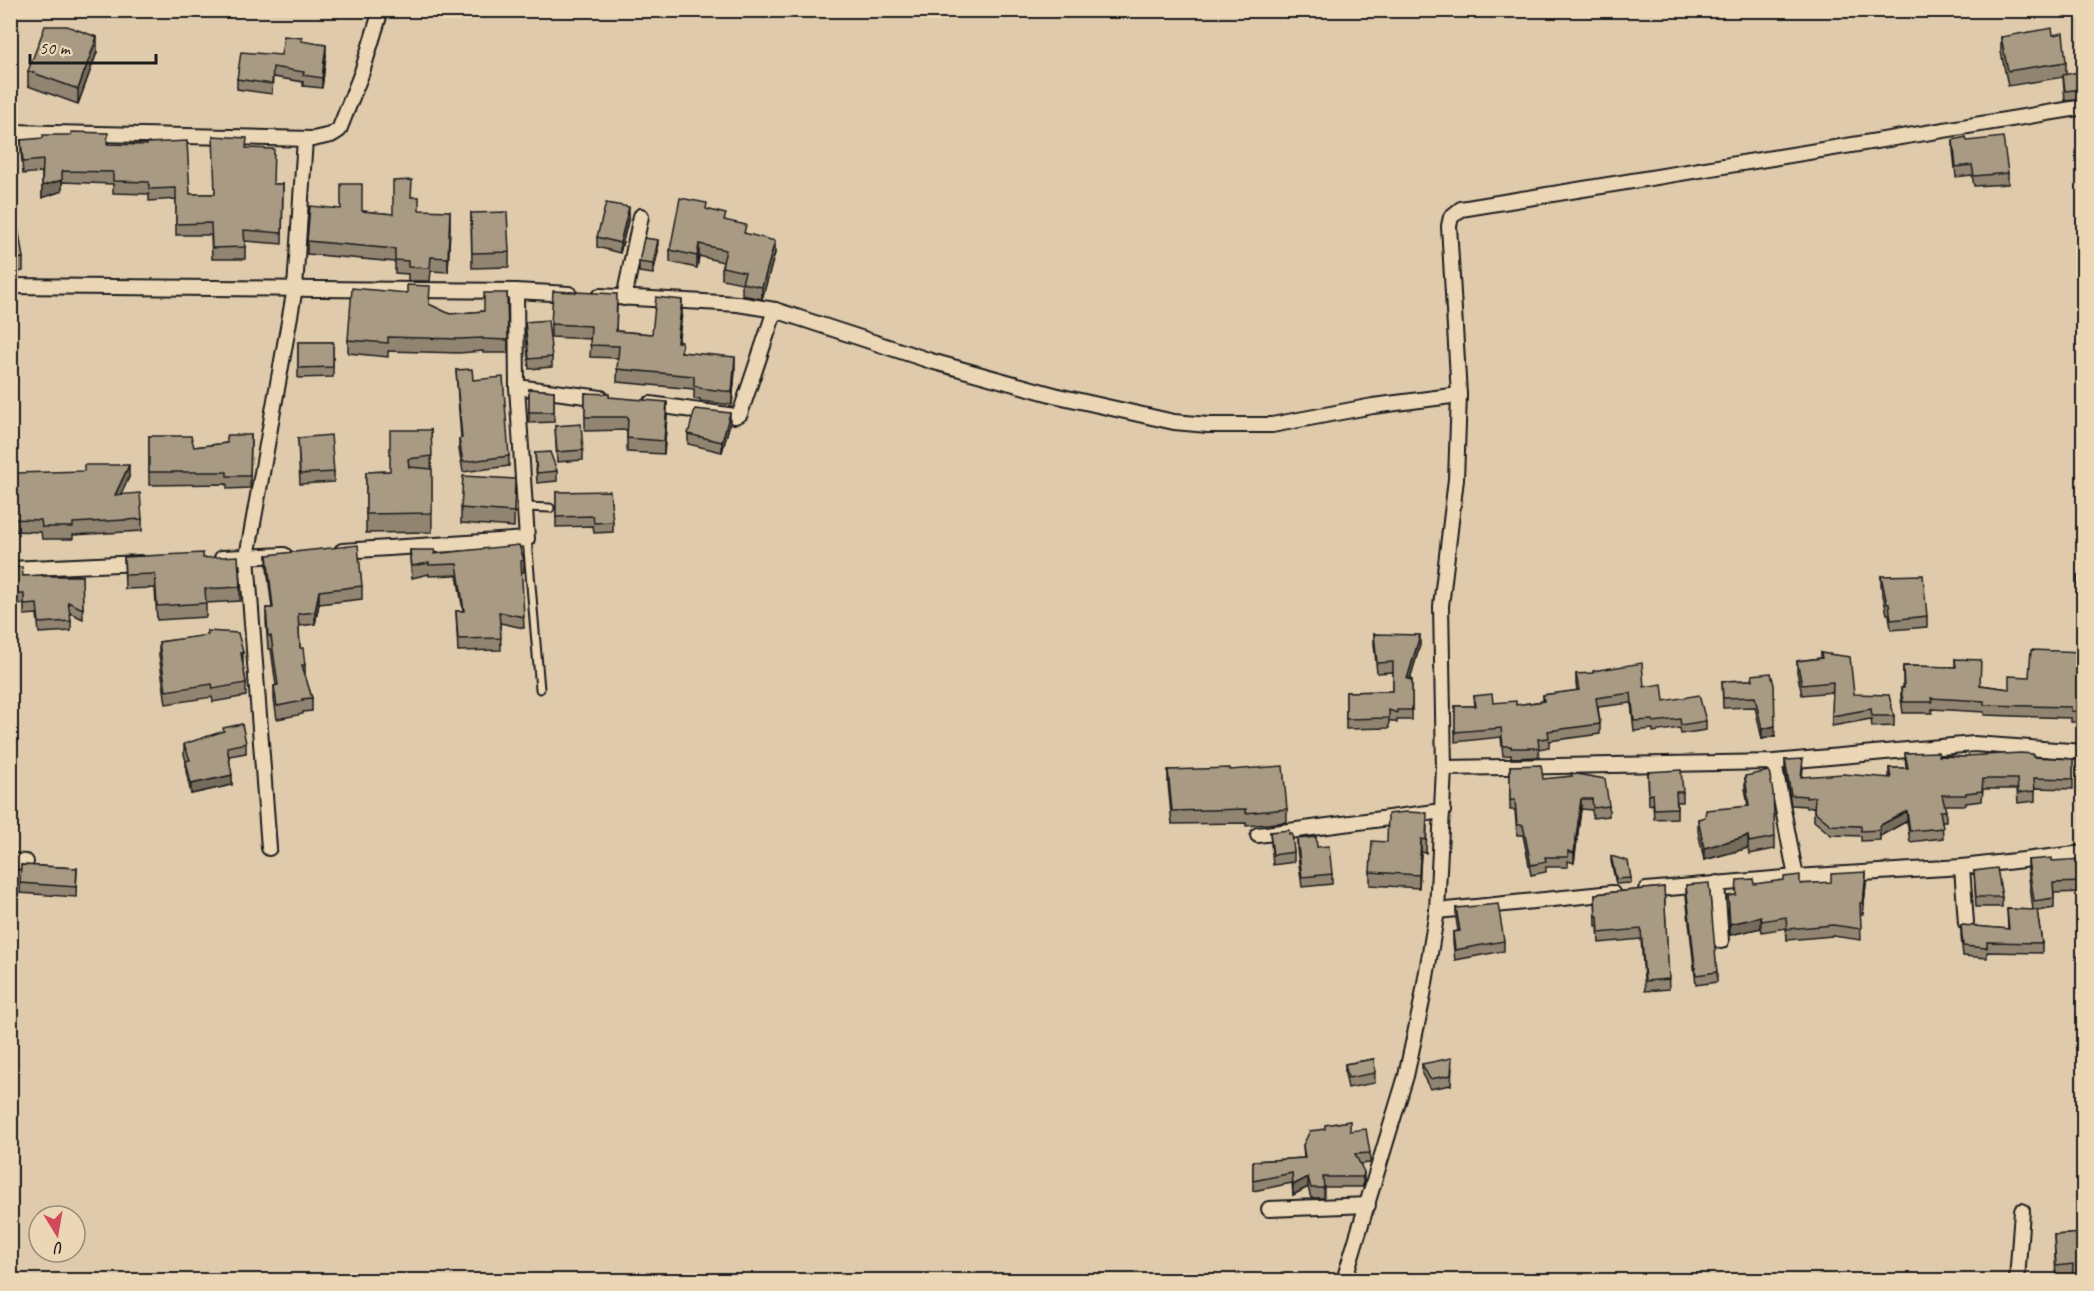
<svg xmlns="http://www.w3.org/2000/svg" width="2094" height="1291" font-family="Caveat,sans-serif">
<rect width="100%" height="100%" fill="#dfcbac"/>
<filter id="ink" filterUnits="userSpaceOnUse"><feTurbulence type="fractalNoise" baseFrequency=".0167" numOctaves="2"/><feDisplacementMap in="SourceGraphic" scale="12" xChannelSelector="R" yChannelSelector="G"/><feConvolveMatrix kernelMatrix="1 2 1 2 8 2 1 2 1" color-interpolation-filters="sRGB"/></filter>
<g filter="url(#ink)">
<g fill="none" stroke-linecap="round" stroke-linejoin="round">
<g stroke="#1c1c1c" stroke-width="11">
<g id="service">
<path d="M525,507L550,508"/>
<path d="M527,539L540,689"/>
</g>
</g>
<g stroke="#1c1c1c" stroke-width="18">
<g id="minor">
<path d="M10,132L313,139L331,135L339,130L362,72L381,10"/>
<path d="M10,286L516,291L569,294"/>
<path d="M600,296L738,304L775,310L931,361L1058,396L1174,422L1208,425H1272L1373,406L1459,395L1456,479L1441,606L1444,768L1437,911L1422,1001L1406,1076L1344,1280"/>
<path d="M624,298L641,216"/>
<path d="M517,387L601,398"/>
<path d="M1459,395L1449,226L1451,217L1461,209L2084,107"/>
<path d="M650,404L735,416L740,414L775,310"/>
<path d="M342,551L527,539L517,387L516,291"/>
<path d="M222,558L284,555"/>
<path d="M10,569L140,563"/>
<path d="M1774,762L1796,877"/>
<path d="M1444,768L1774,762L1974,744L2084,752"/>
<path d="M1258,835L1443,811"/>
<path d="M269,848L247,557L295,288L305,139"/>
<path d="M10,861L26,862"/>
<path d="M1962,867L1966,923"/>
<path d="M1717,883L1721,941"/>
<path d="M1646,890L1796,877L1962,867L2084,853"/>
<path d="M1437,911L1612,893"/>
<path d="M1269,1209L1368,1205"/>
<path d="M2017,1280L2022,1211"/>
</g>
</g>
<use href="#service" stroke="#ebd6b5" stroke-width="7"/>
<use href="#minor" stroke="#ebd6b5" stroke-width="14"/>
</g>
<g fill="#918471" stroke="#1c1c1c" stroke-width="1.5">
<path d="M2053,35L2066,62V75L2084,71V99L2065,101L2063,77L2008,86L2001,52V37Z"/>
<path d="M302,42L326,55L322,88L303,86V82L273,77L272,94L237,89V79L281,55Z"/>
<path d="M97,52L78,104L28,86V71Z"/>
<path d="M21,140L108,144L190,194H214L247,148L273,184H283L282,244L245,241V259H212L211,235H176V199L149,201V194L113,193V184L62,182V191L42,198V172L23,174L21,151Z"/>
<path d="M1953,140L1967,141L2008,173V184L1974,186L1972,175L1956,177L1953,150Z"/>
<path d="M412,197L419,210L450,225L448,272L431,271L430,281H408V274L395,273V262L307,254V241L362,211L393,214Z"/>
<path d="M10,208L23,258V271L10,274Z"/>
<path d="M707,210L726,221L775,253L762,299L742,295V283L722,279V267L723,262L699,256L697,268L670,262V250Z"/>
<path d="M471,213L509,252V267L472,268Z"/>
<path d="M629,217L620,253L597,247V237Z"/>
<path d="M658,251L653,274L639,272V262Z"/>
<path d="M507,293L508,353H483V351L459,353L388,351V357L348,353V340L430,305L450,314L484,311Z"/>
<path d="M617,307L616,331L652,334L682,313L678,342L682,352L735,370L732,405L700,401V399H694V389L617,382L618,358L590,357L591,339L551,337V324Z"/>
<path d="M525,322L552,357V367L529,369Z"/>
<path d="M298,342H333V377L298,378Z"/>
<path d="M456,370L473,380L509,456V466L463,472L459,449V439L461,438Z"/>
<path d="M529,389L554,391V422L529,423Z"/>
<path d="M585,393L667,415L664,454L627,452V430L585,431Z"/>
<path d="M730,423L722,452L688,444V434Z"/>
<path d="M555,426L583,450V460L557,462Z"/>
<path d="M431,430L432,532L366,533V472L390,471Z"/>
<path d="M251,435L250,488L227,489V484L149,485V436L194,447L227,443Z"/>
<path d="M298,438L334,472V482L300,484Z"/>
<path d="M535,453L557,471V481L537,483Z"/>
<path d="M129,477L121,494L142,519V531L73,535V539H42L41,532L11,531V519Z"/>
<path d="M515,479L514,527L461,523V508Z"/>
<path d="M556,492L613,522V532L594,533L593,526L556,527Z"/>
<path d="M410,550L435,553L524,560V572H521L524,628L500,623L501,650L458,651L456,611H463L457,575L429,576V574L412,578L410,561Z"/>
<path d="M267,555L362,586V599L319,604L315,624L299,626L300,648L305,665V676L312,698V711L303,712V714L277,719L274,699V686H276L271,649H268L266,621V608H272L267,568Z"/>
<path d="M124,557L240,587V601L206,603V617L157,620L155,588L125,589Z"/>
<path d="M10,567L23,576H82L83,619L70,613L71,621V631L39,633L37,614L24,615V604H10Z"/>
<path d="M2084,574V622H2082L2081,615V599L2077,585V575Z"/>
<path d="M1881,576L1927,616V627L1891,630L1889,614H1887L1881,586Z"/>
<path d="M207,631L243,665L246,683V696L213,702L212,697L166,704L159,655V642L207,636Z"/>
<path d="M1374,634L1420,645L1410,679L1412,680V720H1397V723L1389,720V728L1346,729V692L1393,691V672L1377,673L1374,644Z"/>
<path d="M2084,652V722H2071V718L1984,715V712L1932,709V713H1903L1901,699V688H1903V666L1955,667V659L1981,685L2009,689L2029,677Z"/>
<path d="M1821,653L1854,694L1894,716V726L1872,727L1871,719L1832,726L1833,692L1802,695L1797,672V661L1821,658Z"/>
<path d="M1576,674L1644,687L1664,701L1706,721V730L1681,734L1680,728L1653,732V729L1634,731L1631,703L1598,707L1600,724V734L1549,741V747L1539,749V757L1511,758V755L1503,756L1501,737L1455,742V706H1475L1474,696L1493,703L1516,705L1543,701V695L1577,691L1576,684Z"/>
<path d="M1752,675L1775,736L1762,739L1755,707L1723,708L1722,681L1752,680Z"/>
<path d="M246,743V753L229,756L232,785L191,794L186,771V761L184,754V744Z"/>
<path d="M1905,753L1965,757H2033L2073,759V789L2035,788V801L2018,803L2017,789H1983L1982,801L1966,803V805H1944L1946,811V821H1942L1943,838L1910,842L1907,821L1880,836V840L1861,841V836L1831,835L1814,821V807L1806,808V806L1791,805L1785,770V760L1803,769L1802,777L1889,778V768H1906Z"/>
<path d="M1510,766L1609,806V816L1593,818L1592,810L1581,809L1574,863L1568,861V867H1546V872L1531,875L1523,835H1517L1515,810H1510Z"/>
<path d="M1168,770H1230L1287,809V822L1246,826V823L1172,824L1168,783Z"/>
<path d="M1648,772L1683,792V802H1677V818L1654,819L1653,804L1649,805Z"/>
<path d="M1745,776L1775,837V849L1749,854L1748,848L1704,860L1698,831V819L1748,806L1745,788Z"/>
<path d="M1427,826L1426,853L1421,852L1419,888L1370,885V872L1387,842Z"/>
<path d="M1270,832L1289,834L1294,852V862L1273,865Z"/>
<path d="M1297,839L1317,847L1332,874V884L1302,887L1297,849Z"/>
<path d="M1611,856L1631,878V883L1616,884L1611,861Z"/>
<path d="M2028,860L2052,861L2084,867V892L2054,893V908L2037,911L2042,943V953L1987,952V958L1963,956L1961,936V925L2008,929L2007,909L2033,910L2028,870Z"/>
<path d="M21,865L77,868L76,897L20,893Z"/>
<path d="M1974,871L2002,897V907H1976Z"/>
<path d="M1866,883L1863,914H1860L1861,940L1833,936L1787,940L1786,928L1762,932L1761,928L1730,935L1728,896L1736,895L1754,884Z"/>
<path d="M1686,885L1717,972V982L1696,985L1686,895Z"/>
<path d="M1664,887L1669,989L1645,991L1641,939L1599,943L1598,926H1596L1595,894Z"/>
<path d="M1456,908L1504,941V951L1455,960L1453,942V932L1458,931L1456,918Z"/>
<path d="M2078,956H2084V1004H2080L2078,969Z"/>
<path d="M1374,1059L1375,1083L1348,1088L1345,1074V1064Z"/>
<path d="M1422,1064L1452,1068L1451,1085L1430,1089L1422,1074Z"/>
<path d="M1350,1131L1370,1153V1163L1360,1164L1364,1182L1363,1187H1324V1198H1311L1308,1187L1293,1195L1292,1183L1253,1191V1161L1304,1158L1303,1145Z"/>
<path d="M2084,1233L2072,1278L2056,1279L2054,1235Z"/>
</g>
<g fill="#766c5c" stroke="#1c1c1c" stroke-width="1.5">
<path d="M97,37V52L78,104V89Z"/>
<path d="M326,45V55L322,88V78Z"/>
<path d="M62,180V191L42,198V186Z"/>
<path d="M629,207V217L620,253V243Z"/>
<path d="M450,211V225L448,272V258Z"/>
<path d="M658,240V251L653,274V264Z"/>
<path d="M775,241V253L762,299V287Z"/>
<path d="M699,244V256L697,268V256Z"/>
<path d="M682,300V313L677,355V342Z"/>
<path d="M735,357V370L732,405V392Z"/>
<path d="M667,402V415L664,454V441Z"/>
<path d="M730,413V423L722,452V442Z"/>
<path d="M129,465V477L115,507V495Z"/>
<path d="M319,591V604L315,624V612Z"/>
<path d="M1420,635V645L1407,689V679Z"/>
<path d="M243,652V665L241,653Z"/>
<path d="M1775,726V736L1762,739V729Z"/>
<path d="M232,775V785L191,794V784Z"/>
<path d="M1581,799V809L1574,863V853Z"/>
<path d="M1907,811V821L1880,836L1879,826Z"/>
<path d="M1748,836V848L1704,860V848Z"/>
<path d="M1421,839V852L1419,888V875Z"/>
<path d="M1866,872V883L1863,914V903Z"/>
<path d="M1761,917V928L1730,935V924Z"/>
<path d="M1364,1172V1182L1363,1187V1177Z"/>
<path d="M1308,1177V1187L1293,1195V1185Z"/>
</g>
<g fill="#a99a83" stroke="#1c1c1c" stroke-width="1.5">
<path d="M45,26H67L97,37L78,89L28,71Z"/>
<path d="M2052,28L2053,35L2063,33L2066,62L2008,71L2001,37Z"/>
<path d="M284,36L302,38L301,41L326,45L322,78L303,75L304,72L273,67L272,84L237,79L241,52L281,55Z"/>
<path d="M2084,71V89L2065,91L2063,75Z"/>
<path d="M71,132L108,133L107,144L147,145V143L187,141L190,194H215L213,136L247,138L246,148L274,149L273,184H283L282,233L244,230L245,247L212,248L211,223L176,224V188L149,189V182L113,181V172L62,171V180L42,186L43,160L23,162L21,140L43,138V135H71Z"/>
<path d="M1966,137L1967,141L2003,137L2008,173L1974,176L1972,165L1956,167L1953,140Z"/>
<path d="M412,180L411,197H419V210L450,211L448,258L431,257L430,268L408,267V261L395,260V249L307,241L310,206L341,209V184H362V211L393,214V181Z"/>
<path d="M680,198L707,203L706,209L726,214L724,220L746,225L744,233L775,241L762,287L742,283L745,272L722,267L726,250L699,244L697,256L670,250Z"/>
<path d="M606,203L629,207L620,243L597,237Z"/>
<path d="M15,207L23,258L10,260V208Z"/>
<path d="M507,212L509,252L472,253L471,213Z"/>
<path d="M644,238L658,240L653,264L639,262Z"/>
<path d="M407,285L430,286L429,304L450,314L484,311V293H507L508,340L483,339V338L459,339L388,337V343L348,340L352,288L407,293Z"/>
<path d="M553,291L617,294L616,331L652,334L656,297L682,300L677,342H682L681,352L735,357L732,392L700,388V387L694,386V376L617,369L619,346L590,345L591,326L551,324Z"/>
<path d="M548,320L552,357L529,359L525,322Z"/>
<path d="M298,342H333V367L298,368Z"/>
<path d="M472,369L473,380L503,377L509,456L463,462L459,439L462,438L456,370Z"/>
<path d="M529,389L554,391V412H529Z"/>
<path d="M585,393L609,394V397L667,402L664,441L627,438L628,417H585Z"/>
<path d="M695,409L730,413L722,442L688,434Z"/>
<path d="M581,424L583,450L557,452L555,426Z"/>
<path d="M390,430H431L432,456L408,459L409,467L432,469V513L366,514V472L390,471Z"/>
<path d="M227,435H251L250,476H227V472H149V436H191L194,447L227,443Z"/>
<path d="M331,435L334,472L300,474L298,438Z"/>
<path d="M550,452L557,471L537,473L535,453Z"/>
<path d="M84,465H129L115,495L140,493L142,519L73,523V527H42L41,520L11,519L15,473L84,471Z"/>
<path d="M463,476L515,479L514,512L461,508Z"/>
<path d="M610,491L613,522L594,523L593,516L556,517V492Z"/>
<path d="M358,545L362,586L319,591L315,612L298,614L300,648H303L305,665H302L312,698L302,699L303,701L277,706L274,686L278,685L271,636H268L266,608H273L267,555Z"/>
<path d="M519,545L524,560L521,561L524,617L499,612L501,638L458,639L456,611H464L457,564L429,565V563L412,566L410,550H435L434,554Z"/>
<path d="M203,553V558L238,556L240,587L205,589L206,603L157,606L155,574L125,575L124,557Z"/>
<path d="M10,567H22L23,576L43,575V576H82L83,609L68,602L71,621L39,623L37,604L24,605V594H10Z"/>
<path d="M2084,574V612H2082L2081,605L2083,604L2081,596H2083L2077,575Z"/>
<path d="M1923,575L1927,616L1891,620L1889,604H1887L1881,576Z"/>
<path d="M207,631L238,633L243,652L241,653L246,683L213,689L212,684L166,691L159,642L208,635Z"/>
<path d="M1374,634L1420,635L1407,679L1412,680V710H1397V713L1389,710V718L1346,719V692L1393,691V662L1377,663Z"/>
<path d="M2031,650L2084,652V712L2071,711V707L1984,705V701L1931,698L1932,702H1903L1901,688H1904L1903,666L1956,667L1955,659L1981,660L1980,685L2009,689V676L2029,677Z"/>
<path d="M1821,653L1850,657L1854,694L1889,695L1894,716H1872L1871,709L1832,716L1833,682L1802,685L1797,661L1822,658Z"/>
<path d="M1642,663L1644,687L1662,684L1664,701L1699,695L1706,721L1681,725L1680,719L1653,722V720L1634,721L1631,693L1596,698L1600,724L1548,731L1549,738L1538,739L1539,748H1511V746H1503L1501,728L1455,732V706H1476L1474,696L1492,694L1493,703L1516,701V705L1544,701L1543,695L1579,690L1576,674L1593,673V671Z"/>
<path d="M1771,673L1774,685L1775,726L1762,729L1755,697L1723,698L1722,681L1753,680L1752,675Z"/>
<path d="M242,724L246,743L227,747L232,775L191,784L186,761L190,760L184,744L224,731L223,728Z"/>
<path d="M1938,752L1939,756L1965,757V756L2021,753L2033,754V757L2073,759V779L2034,778L2035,791L2018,793L2017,779H1983L1982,791L1966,793V795H1942L1946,811H1940L1943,828L1910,831L1907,811L1879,826L1880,830L1861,831V826L1831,825L1814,811L1815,797L1806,798V796L1791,795L1785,760L1803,759L1801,777L1843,774L1891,778L1889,768H1908L1905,753Z"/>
<path d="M1541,765L1543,779L1572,776L1571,773L1605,779L1609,806L1593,808L1592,799H1581L1574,853L1568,851V857H1545L1546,862L1531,865L1523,825H1517L1515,800H1510V766Z"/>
<path d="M1283,766L1287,809L1246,813V809L1172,811L1168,770L1230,768V770Z"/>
<path d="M1681,770L1683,792H1676L1677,808L1654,809L1653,794L1649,795L1648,772Z"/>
<path d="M1769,771L1773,792L1775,837L1749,842L1748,836L1704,848L1698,819L1705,817L1706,810L1749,806L1745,776Z"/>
<path d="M1406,812L1427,813L1426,840L1421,839L1419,875L1370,872L1372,841L1387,842L1388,814Z"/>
<path d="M1289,830V834L1292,833L1294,852L1273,855L1270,832Z"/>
<path d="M1316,837L1317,847L1329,846L1332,874L1302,877L1297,839Z"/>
<path d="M1611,856L1628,861L1631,878L1616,879Z"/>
<path d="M2052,858V861L2082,859L2084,882L2053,883L2054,898L2034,901L2028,860Z"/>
<path d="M21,865L77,868L76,887L20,883Z"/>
<path d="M1997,868L2002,897H1976L1974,871Z"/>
<path d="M1866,872L1863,903H1860L1861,929L1833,925L1787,929L1786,917L1762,921L1761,917L1730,924L1728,896L1736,895L1737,880L1753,879L1754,884L1784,880V877L1800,875V884L1831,882V874Z"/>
<path d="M1709,883L1717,972L1696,975L1686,885Z"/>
<path d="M1664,887L1669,979L1645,981L1641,929L1599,933L1598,916H1596L1595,894Z"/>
<path d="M1498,904L1504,941L1455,950L1453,932L1460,931L1456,908Z"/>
<path d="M2007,909L2037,910L2042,943L1987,942V948L1963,946L1961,925L2009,929Z"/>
<path d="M2078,956H2084V990H2080Z"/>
<path d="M1452,1058L1451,1075L1430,1079L1422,1064Z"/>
<path d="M1374,1059L1375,1073L1348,1078L1345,1064Z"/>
<path d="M1350,1121V1131L1366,1129L1370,1153L1355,1154L1364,1172L1363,1177H1323L1324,1188H1311L1308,1177L1293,1185L1292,1173L1253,1181V1161L1305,1158L1303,1145L1310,1131L1325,1129V1125Z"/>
<path d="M2084,1233V1281H2072L2073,1264L2056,1266L2054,1235Z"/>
</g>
</g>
<rect width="2094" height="1291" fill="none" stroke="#ebd6b5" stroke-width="36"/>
<rect x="18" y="18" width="2058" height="1255" fill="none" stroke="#1c1c1c" stroke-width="2" filter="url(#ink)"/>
<g transform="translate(57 1234) rotate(169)"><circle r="28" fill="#ebd6b5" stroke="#988c78" stroke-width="1.5"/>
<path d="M0-4.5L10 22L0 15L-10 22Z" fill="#d1495b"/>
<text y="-9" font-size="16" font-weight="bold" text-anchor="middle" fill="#1c1c1c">U</text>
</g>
<path d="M30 54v9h126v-9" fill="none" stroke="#1c1c1c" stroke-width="3"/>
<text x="39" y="54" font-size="18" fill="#1c1c1c" stroke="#ebd6b5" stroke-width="4.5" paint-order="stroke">50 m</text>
</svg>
